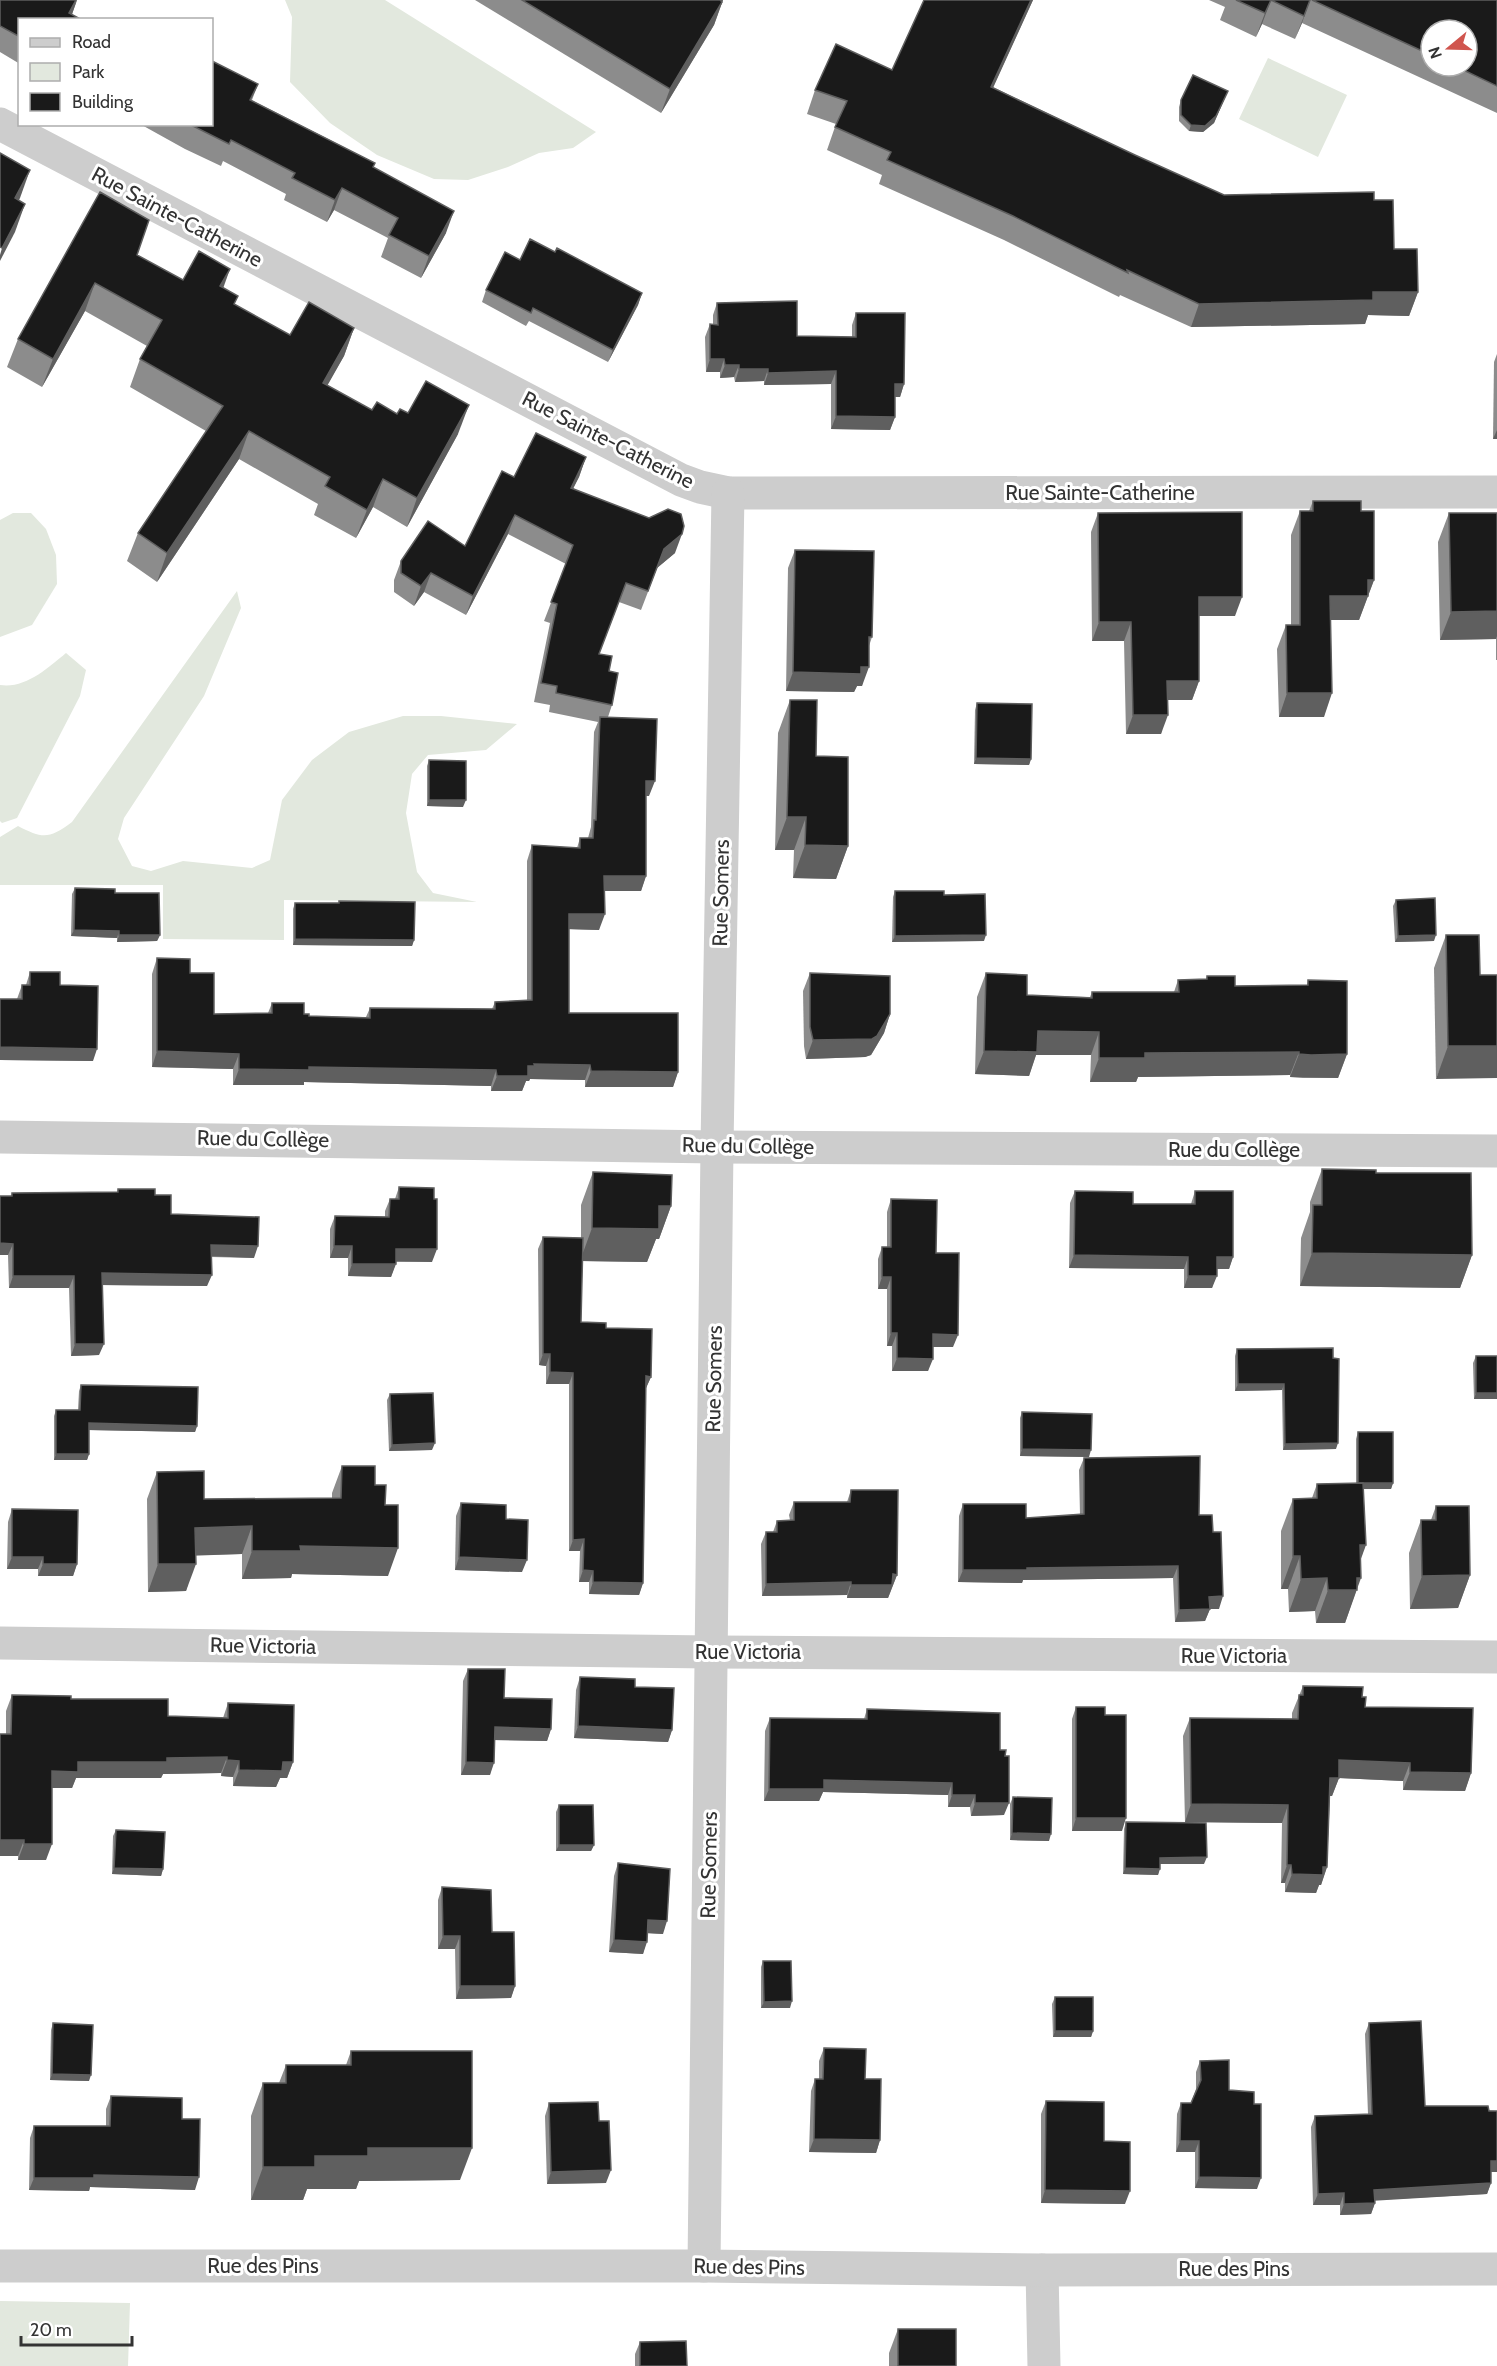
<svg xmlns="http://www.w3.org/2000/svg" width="1497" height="2366" font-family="Cabin,sans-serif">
<rect width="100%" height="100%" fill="#fff"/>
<g fill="#e2e8de">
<path d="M285,0H385L596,132L573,148L539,153L508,167L468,180L434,179L377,155L330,123L290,82L292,17Z"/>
<path d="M1268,58L1347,95L1318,157L1239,119Z"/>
<path d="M13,513H31L46,529L56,555L57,584L32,625L0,637V520Z"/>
<path d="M237,591L241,608L204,696L124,818L118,839L132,866L151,871L183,861L252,868L270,860L282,800L312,760L349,732L403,716H441L517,724L486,750L428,755L412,774L406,813L417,872L433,893L477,902L284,900V940L163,939V885H0V837L18,826C43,839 49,839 72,822Z"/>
<path d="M66,653L86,670L80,696L17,818L2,823L0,821V685C25,689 48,668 66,653Z"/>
<path d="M0,2301L130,2303L128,2366H0Z"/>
</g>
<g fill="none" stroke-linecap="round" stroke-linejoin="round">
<g stroke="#cdcdcd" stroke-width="33">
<path d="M0,124L681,480L700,487L728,493L1497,492"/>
<path d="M0,1137L717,1147L1497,1151"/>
<path d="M0,1643L711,1652L1497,1657"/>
<path d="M704,2266L717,1147L728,493"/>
<path d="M1042,2270L1044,2366"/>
</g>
<path stroke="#cdcdcd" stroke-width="33" d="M0,2266H704L1042,2270L1497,2269"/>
</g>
<g fill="#8c8c8c" fill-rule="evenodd">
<path d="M0,0H77L72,14L20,20V64L0,52Z"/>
<path d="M475,0H723L714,25L661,113Z"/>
<path d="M924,0H1033L993,87L1135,155L1224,195L1374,200L1394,249L1418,292L1409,316L1368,315L1365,324L1191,327L1120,295L1119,297L1004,240L879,184L882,175L827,150L836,124L807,114L815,90L892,70Z"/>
<path d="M1209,0H1497V113L1302,23L1295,39L1262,24L1256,37L1220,20L1225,7ZM1431,30L1467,66H1431Z"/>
<path d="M258,84L252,100L375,163L373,168L446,233L421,278L381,257L388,238L334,210L327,222L284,200L286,194L223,161L221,166L185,149L140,124H212Z"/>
<path d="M1225,97L1214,123L1203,132L1189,131L1179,121V107L1181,100Z"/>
<path d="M100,192L137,255L183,280L223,288L235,305L290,335L354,328L344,356L327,385L372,410L397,414L408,413L458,434L407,527L373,507L356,538L314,515L318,504L239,459L157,582L127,561L138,533L206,431L130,387L140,359L147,346L85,311L42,387L7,367L18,339Z"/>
<path d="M555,252L642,293L638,305L608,362L529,321L526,326L482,302L486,290L520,260Z"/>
<path d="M717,303L797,336L852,337V325L856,313L904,384L900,397H895V417L890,430L831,429V384L764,385V381L735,382L734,377L720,378V372H706L705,337L710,324H713V315Z"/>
<path d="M1497,354V439H1493L1494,362Z"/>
<path d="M586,457L579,477L573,488L675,553L657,568L641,610L619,602L599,654L609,671L612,705L608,717L649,796H646V876L641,891H604L599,930L569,929V1013L678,1072L673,1087H585V1080L530,1079L529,1081H526L522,1091H491V1086L304,1082V1085H233V1069L152,1067V974L157,958L190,973L214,1014L268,1013L272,1003L309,1016L366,1017L370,1008L492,1009L495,1002L527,1000V861L532,845L577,848L580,838H588L591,827L594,732L598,722L549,712L550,705L534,702L550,623L544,621L566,564L508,534L466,615L424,592L414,606L394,592V580L401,561L465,546L514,477Z"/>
<path d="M1313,501L1361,511L1374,580L1359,620H1331L1324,717H1279L1277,649L1286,625H1291V535L1300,511H1309Z"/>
<path d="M1098,513L1235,616H1199V681L1192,700H1168L1161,734H1126L1124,641H1092L1091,532Z"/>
<path d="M1449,513H1497V660H1496V639L1440,640L1438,542Z"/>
<path d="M795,550L872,637L869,646L862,686H857L854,692L786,691L788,568Z"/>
<path d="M790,700L816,756L848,846L836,879L793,878L794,850H775L778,733Z"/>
<path d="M977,703L1031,759L1029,765L974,764L975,710Z"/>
<path d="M429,760L463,807L427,806V766Z"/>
<path d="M75,888L115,893L160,935L157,941L117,942V938L71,936L72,894Z"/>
<path d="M895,891L944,895L984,941L892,942L893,897Z"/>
<path d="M1396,900L1434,941L1395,942L1393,906Z"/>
<path d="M339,901L414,940L412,946L293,945V909L295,903H339Z"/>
<path d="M1446,935L1480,975L1436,1079L1434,968Z"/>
<path d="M30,972L60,985L93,1061L0,1060V999H17L22,985H26Z"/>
<path d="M810,973L890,1014L884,1033L871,1055L865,1057L806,1059L804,1046L803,991Z"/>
<path d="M986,973L1027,995L1090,997L1092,992H1174L1178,980L1206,979L1207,976L1235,986L1307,985L1308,980L1347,1054L1338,1078H1303L1290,1077V1075L1138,1077L1136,1082H1090L1091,1055H1036L1029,1076L975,1074L977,997Z"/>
<path d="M1322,1169L1376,1173L1472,1255L1460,1288L1300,1286L1301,1238L1310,1212V1202Z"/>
<path d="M593,1172L671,1206L659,1239H656L647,1262L582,1261L581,1322L606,1328L651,1377L646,1388L643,1583L639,1595L589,1594V1582H579L580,1551H569V1384H546V1366L539,1365L538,1249L543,1237L581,1238V1205Z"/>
<path d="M399,1187L432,1262H396L391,1277L348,1276V1258H330V1229L335,1216L385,1217V1211L390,1199H395Z"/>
<path d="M118,1189L155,1195L171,1214L254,1258L211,1257L207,1286L103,1285L99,1355L71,1356L69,1288H9L8,1255H0V1196H11L12,1193L117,1192Z"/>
<path d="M1075,1191L1133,1204H1191L1195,1191L1233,1257L1229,1269H1217L1212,1288H1184V1269L1069,1268L1070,1203Z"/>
<path d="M891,1199L936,1253L953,1347H933L928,1371H892V1346H887V1289H878V1259L882,1247H887V1212Z"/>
<path d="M1333,1348L1336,1449L1283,1450L1282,1390L1235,1391V1356L1237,1349Z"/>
<path d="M1476,1356H1497V1399H1474L1473,1363Z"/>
<path d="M81,1385L197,1426L195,1432L89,1430V1454L87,1460H54V1416L56,1410H78L79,1391Z"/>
<path d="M390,1394L432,1450L389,1451L387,1400Z"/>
<path d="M1022,1412L1089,1457L1020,1456V1418Z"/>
<path d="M1358,1432L1393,1483L1391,1489H1363L1360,1560L1357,1588L1345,1623H1316L1315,1611L1289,1612L1288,1589H1281V1531L1293,1499L1312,1498L1317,1484L1356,1483V1439Z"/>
<path d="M1084,1458L1199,1515L1219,1609H1210L1205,1621L1175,1622L1173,1578L1023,1580L1022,1583L958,1582L959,1516L963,1504L1026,1518L1080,1515L1079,1470Z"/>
<path d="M342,1466L375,1485L385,1505L388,1576L292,1574L291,1578L242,1579V1554L196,1555L186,1591L148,1592L147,1499L157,1472L204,1499L332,1498V1493Z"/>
<path d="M851,1490L897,1575L888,1598H847V1595L762,1596L761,1544L766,1532H773L777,1521L790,1520L789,1515L794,1502H847Z"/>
<path d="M461,1503L506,1519L522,1572L455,1570L456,1516Z"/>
<path d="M1436,1506L1470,1575L1458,1608L1410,1609L1409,1553L1421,1520H1431Z"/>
<path d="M12,1509L77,1564L73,1576H38V1569H7L8,1522Z"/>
<path d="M468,1669L504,1698L551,1729L547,1741L495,1740L490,1775H461L463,1681Z"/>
<path d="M580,1677L635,1687L672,1730L668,1742L574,1738L576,1690Z"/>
<path d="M1303,1686L1362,1697L1365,1707L1471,1773L1465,1791L1403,1790V1781L1339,1778L1332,1796H1330L1327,1867L1321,1885H1319L1316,1893L1285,1892V1883H1281L1282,1823L1185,1822L1183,1736L1190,1718L1292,1719V1713Z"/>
<path d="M12,1695L71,1699L168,1716L223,1718L228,1703L293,1762L287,1778H280L276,1787L233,1786V1777L221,1776V1773L163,1774L161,1778H76L72,1788H52L46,1860H18V1856H0V1734H6V1711Z"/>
<path d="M1076,1707L1122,1831H1072V1719Z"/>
<path d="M867,1709L1000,1750L1004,1815L971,1816L970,1807H948V1795L823,1792L819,1801H764L765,1731L770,1718L864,1719Z"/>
<path d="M1013,1797L1049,1841L1010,1840V1804Z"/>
<path d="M559,1805L594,1845L591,1851H556V1812Z"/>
<path d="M1126,1822L1204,1864H1160L1158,1875L1123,1874L1124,1829Z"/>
<path d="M116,1830L163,1869L161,1876L112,1874L113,1836Z"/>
<path d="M618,1863L663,1934L648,1933L643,1954L609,1952L614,1876Z"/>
<path d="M442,1887L492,1932L515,1986L511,1998L456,1999L455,1949H438V1900Z"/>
<path d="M763,1961L790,2008H761V1967Z"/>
<path d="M1055,1997L1093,2031L1091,2037H1053L1052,2004Z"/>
<path d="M53,2023L89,2081L50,2080L51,2030Z"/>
<path d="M1369,2023L1425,2106L1497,2111V2172H1491V2183L1487,2194L1375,2200V2203L1371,2214L1340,2215V2205H1313L1311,2127L1315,2116L1368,2114L1365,2034Z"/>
<path d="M824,2048L865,2079L880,2140L876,2153L809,2152L811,2091L815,2079H819V2061Z"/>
<path d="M351,2051L460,2180L359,2181L356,2189H307L303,2200H251V2116L263,2083H279L286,2065H346Z"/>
<path d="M1200,2061L1229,2090L1254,2104L1257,2189L1195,2188V2152H1176L1177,2114L1181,2103H1191L1196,2089V2072Z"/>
<path d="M111,2096L182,2119L195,2190L90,2187L89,2191L29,2190L30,2138L34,2126H106V2109Z"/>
<path d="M1046,2101L1104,2141L1125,2204L1041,2203V2114Z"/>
<path d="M549,2103L599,2121L606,2183L547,2184L545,2116Z"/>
<path d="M898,2329L956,2366H889V2353Z"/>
<path d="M640,2342L687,2366H635V2354Z"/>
</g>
<g fill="#5f5f5f">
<path d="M77,0L70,20L69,13Z"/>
<path d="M720,0H723L714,25L661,113L670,89Z"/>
<path d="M1031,0H1033L983,110L991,87Z"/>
<path d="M1271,0L1262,24L1256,37L1265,13Z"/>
<path d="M1310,0L1302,23L1295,39L1304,16Z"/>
<path d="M1228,91L1214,123L1203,132L1189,131L1191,125Z"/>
<path d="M30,170L20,198L5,227L15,198Z"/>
<path d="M342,188L334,210L327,222L335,200Z"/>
<path d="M25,204L15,232L0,261V255L2,248Z"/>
<path d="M454,211L446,233L421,278L429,256Z"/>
<path d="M230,269L220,297V286Z"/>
<path d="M95,283L85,311L42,387L53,359Z"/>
<path d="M1373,292H1418L1409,316L1368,315L1365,324L1191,327L1199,304Z"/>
<path d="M642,293L638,305L608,362L613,350Z"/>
<path d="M354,328L344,356L313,411L323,383Z"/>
<path d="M710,359H724L720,372H706Z"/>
<path d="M725,365H739L734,377L720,378Z"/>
<path d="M739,369H768L764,381L735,382Z"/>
<path d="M836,371L831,384L764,385L768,373Z"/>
<path d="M895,384H904L900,397H891Z"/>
<path d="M469,405L458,434L407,527L417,498Z"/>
<path d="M836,416L895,417L890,430L831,429Z"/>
<path d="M1497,430V439H1493Z"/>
<path d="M249,431L239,459L157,582L167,553Z"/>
<path d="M586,457L579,477L564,507L571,488Z"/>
<path d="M383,479L373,507L356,538L367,510Z"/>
<path d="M515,515L508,534L466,615L473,596Z"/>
<path d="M682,534L675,553L657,568L641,610L664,549Z"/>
<path d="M431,573L424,592L414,606L421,586Z"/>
<path d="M1368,580H1374L1359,620H1322L1330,596Z"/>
<path d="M1199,597H1242L1235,616H1192Z"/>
<path d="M1497,611V636L1496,639L1440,640L1451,612Z"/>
<path d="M1099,622H1131L1124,641H1092Z"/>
<path d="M861,667H869L862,686H857L854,692L786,691L793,672Z"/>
<path d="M1167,681H1199L1192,700H1160Z"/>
<path d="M1287,693H1332L1324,717H1279Z"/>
<path d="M1133,715H1168L1161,734H1126Z"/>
<path d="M976,758L1031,759L1029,765L974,764Z"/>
<path d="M646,781H655L649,796H640Z"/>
<path d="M429,800H466L463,807L427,806Z"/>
<path d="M787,817H806L794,850H775Z"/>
<path d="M805,845L848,846L836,879L793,878Z"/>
<path d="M604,876H646L641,891H598Z"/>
<path d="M569,914H605L599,930L564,929Z"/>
<path d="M74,930L119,931L117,938L71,936Z"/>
<path d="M119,935H160L157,941L117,942Z"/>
<path d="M986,935L984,941L892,942L895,936Z"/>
<path d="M1436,935L1434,941L1395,942L1398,936Z"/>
<path d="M295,939L414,940L412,946L293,945Z"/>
<path d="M890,1014L884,1033L871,1055L865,1057L806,1059L813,1040Z"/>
<path d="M1038,1031L1099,1032L1091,1055H1036L1029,1076L975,1074L984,1051Z"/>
<path d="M1448,1046H1497V1078L1436,1079Z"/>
<path d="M0,1047L97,1049L93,1061L0,1060Z"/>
<path d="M157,1051L239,1054L233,1069L152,1067Z"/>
<path d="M1299,1052L1290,1075L1138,1077L1136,1082H1090L1099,1058L1145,1053Z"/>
<path d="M1299,1054H1347L1338,1078L1290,1077Z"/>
<path d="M534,1064L590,1065L585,1080L530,1079L529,1081H526L522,1091H491L497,1076Z"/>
<path d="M309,1067L496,1070L491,1086L304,1082V1085H233L239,1069Z"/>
<path d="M591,1071L678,1072L673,1087H585Z"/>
<path d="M659,1206H671L659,1239H656L647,1262L580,1261L592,1228Z"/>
<path d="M0,1243L13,1244L8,1255H0Z"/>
<path d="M211,1245L258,1246L254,1258L207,1256Z"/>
<path d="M334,1246H352L348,1258H330Z"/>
<path d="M396,1249H437L432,1262L391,1261Z"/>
<path d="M1312,1253L1472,1255L1460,1288L1300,1286Z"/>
<path d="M1074,1255L1188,1257L1184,1269L1069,1268Z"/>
<path d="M1217,1257H1233L1229,1269H1212Z"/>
<path d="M352,1264H396L391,1277L348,1276Z"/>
<path d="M102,1273L212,1275L207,1286L98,1285Z"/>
<path d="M13,1276H74L69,1288H9Z"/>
<path d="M1188,1276H1217L1212,1288H1184Z"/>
<path d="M882,1277H891L887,1289H878Z"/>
<path d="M891,1333H897L892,1346H887Z"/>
<path d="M933,1334L958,1335L953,1347H928Z"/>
<path d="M75,1344H104L99,1355L71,1356Z"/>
<path d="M543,1354H550L546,1366L539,1365Z"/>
<path d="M897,1358L933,1359L928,1371H892Z"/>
<path d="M550,1372L573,1373L569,1384H546Z"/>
<path d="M646,1376L651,1377L646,1388H641Z"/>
<path d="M1238,1384H1284L1282,1390L1235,1391Z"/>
<path d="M1476,1393H1497V1399H1474Z"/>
<path d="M89,1423L197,1426L195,1432L87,1430Z"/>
<path d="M435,1443L432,1450L389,1451L392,1445Z"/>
<path d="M1338,1443L1336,1449L1283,1450L1285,1444Z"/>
<path d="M1022,1449L1091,1450L1089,1457L1020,1456Z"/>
<path d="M56,1454H89L87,1460H54Z"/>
<path d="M1358,1483H1393L1391,1489H1356Z"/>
<path d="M252,1526L242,1554L185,1556L195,1528Z"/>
<path d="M584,1539L580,1551H569L573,1540Z"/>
<path d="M1360,1545H1366L1354,1578Z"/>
<path d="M300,1546L398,1548L388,1576L292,1574L291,1578L242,1579L252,1551Z"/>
<path d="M1293,1556H1300L1288,1589H1281Z"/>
<path d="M12,1557H43L38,1569H7Z"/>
<path d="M459,1557L527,1560L522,1572L455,1570Z"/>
<path d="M43,1564H77L73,1576H38Z"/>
<path d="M158,1564H196L186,1591L148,1592Z"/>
<path d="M1178,1566L1173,1578L1023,1580L1022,1583L958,1582L963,1570L1027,1568Z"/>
<path d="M583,1570L593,1571L589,1582H579Z"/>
<path d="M893,1574L897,1575L888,1598H847L851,1585Z"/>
<path d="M1470,1575L1458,1608L1410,1609L1422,1576Z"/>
<path d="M1327,1578L1315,1611L1289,1612L1301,1579Z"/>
<path d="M1357,1578H1361L1345,1623H1316L1328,1590Z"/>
<path d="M593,1582L643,1583L639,1595L589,1594Z"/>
<path d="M851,1582L847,1595L762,1596L766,1584Z"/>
<path d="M1223,1596L1219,1609H1210L1205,1621L1175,1622L1179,1610L1209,1597Z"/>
<path d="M578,1726L672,1730L668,1742L574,1738Z"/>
<path d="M495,1727L551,1729L547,1741L490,1740Z"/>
<path d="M227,1757L221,1773L163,1774L161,1778H76L72,1788H46L52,1771L78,1762L167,1758Z"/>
<path d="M227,1760L239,1761L233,1777L221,1776Z"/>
<path d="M1339,1760L1410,1763L1403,1781L1339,1778L1332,1796H1323L1330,1778Z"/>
<path d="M283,1762H293L287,1778H280L276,1787L233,1786L239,1770Z"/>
<path d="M466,1762L494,1763L490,1775H461Z"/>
<path d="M1410,1772L1471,1773L1465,1791L1403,1790Z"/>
<path d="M824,1780L952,1783L948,1795L823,1792L819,1801H764L769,1789Z"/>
<path d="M952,1795H975L970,1807H948Z"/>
<path d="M975,1803H1009L1004,1815L971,1816Z"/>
<path d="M1191,1804L1288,1805L1282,1823L1185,1822Z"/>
<path d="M1076,1818H1126L1122,1831H1072Z"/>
<path d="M1012,1833L1051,1834L1049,1841L1010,1840Z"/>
<path d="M0,1840H24L18,1856H0Z"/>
<path d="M24,1844H52L46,1860H18Z"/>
<path d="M559,1845H594L591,1851H556Z"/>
<path d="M1207,1857L1204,1864H1158L1160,1858Z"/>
<path d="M1287,1865H1291L1285,1883H1281Z"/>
<path d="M1323,1867H1327L1321,1885H1319L1316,1893L1285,1892L1292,1874Z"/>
<path d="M114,1868L163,1869L161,1876L112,1874Z"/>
<path d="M1125,1868L1160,1869L1158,1875L1123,1874Z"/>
<path d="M648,1920L667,1921L663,1934L644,1933Z"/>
<path d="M443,1936H460L455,1949H438Z"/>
<path d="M614,1940L647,1942L643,1954L609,1952Z"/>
<path d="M460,1986H515L511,1998L456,1999Z"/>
<path d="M792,2001L790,2008H761L764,2002Z"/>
<path d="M1055,2031H1093L1091,2037H1053Z"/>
<path d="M52,2074L91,2075L89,2081L50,2080Z"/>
<path d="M814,2139L880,2140L876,2153L809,2152Z"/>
<path d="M1180,2141H1199L1195,2152H1176Z"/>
<path d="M368,2148H472L460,2180L359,2181L356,2189H307L303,2200H251L263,2167L315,2156Z"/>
<path d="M1491,2161H1497V2172H1487Z"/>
<path d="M611,2170L606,2183L547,2184L551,2172Z"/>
<path d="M94,2175L199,2177L195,2190L90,2187L89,2191L29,2190L34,2178Z"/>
<path d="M1199,2177L1261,2178L1257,2189L1195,2188Z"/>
<path d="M1491,2183L1487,2194L1370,2201L1374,2190Z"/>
<path d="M1045,2190L1130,2191L1125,2204L1041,2203Z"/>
<path d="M1344,2193L1340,2205H1313L1318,2194Z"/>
<path d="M1375,2203L1371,2214L1340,2215L1344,2204Z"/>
</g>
<g fill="#1a1a1a" stroke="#5f5f5f" stroke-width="1.5">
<path d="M0,0H76L69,13L82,20H20V37L0,26Z"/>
<path d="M522,0H720L722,2L670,89Z"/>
<path d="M924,0H1031L991,87L1135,155L1224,195L1374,192V200H1393L1394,249H1417L1418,292H1373V300L1199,304L1127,270L1128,273L1013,216L887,160L891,152L835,127L847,101L815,90L836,44L892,70Z"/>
<path d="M1236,0H1310L1304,16L1271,0L1265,13Z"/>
<path d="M1312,0H1497V86L1455,66H1467V30H1431V55Z"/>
<path d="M212,61L258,84L250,100L375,163L373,167L454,211L429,256L389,235L398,218L342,188L335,200L292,178L295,173L231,140L229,144L189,124H212Z"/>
<path d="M1193,75L1228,91L1216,116L1205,126L1191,125L1181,115V100Z"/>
<path d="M0,153L30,170L15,198L25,204L2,248L0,247Z"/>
<path d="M100,192L149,220L137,255L183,280L199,251L230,269L220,286L238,296L234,304L290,335L309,302L354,328L323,383L372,410L377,402L397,414L400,409L408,413L426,381L469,405L417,498L383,479L367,510L325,486L330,477L249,431L167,553L138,533L223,406L140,359L162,320L95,283L53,359L18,339Z"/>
<path d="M530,239L555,252L557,248L642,293L613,350L533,308L531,313L486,290L505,252L520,260Z"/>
<path d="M797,301V336L856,337V313H905L904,384H895V417L836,416V371L768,373V369H739V365H725L724,359H710V324L718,325L717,303Z"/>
<path d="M536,433L586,457L571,488L649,518L668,509L681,514L684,526L682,534L664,549L648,591L626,583L599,654L612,656L609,671L618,673L612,705L556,693L557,686L541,683L557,604L551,602L573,545L515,515L473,596L431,573L421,586L401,573V561L428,521L465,546L502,471L514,477Z"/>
<path d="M1313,501H1361V511H1374V580H1368V596H1330L1332,693H1287L1286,625H1300V511H1313Z"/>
<path d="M1242,512V597H1199V681H1167L1168,715H1133L1131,622H1099L1098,513Z"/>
<path d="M1449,513H1497V611L1451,612Z"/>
<path d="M795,550L874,551L872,637H869V667H861V674L793,672Z"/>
<path d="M790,700H817L816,756L848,757V846L805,845L806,817H787Z"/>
<path d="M977,703L1032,704L1031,759L976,758Z"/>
<path d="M600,717L657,719L655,781H646V876H604L605,914H569V1013H678V1072L591,1071L590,1065L534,1064L535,1066H528V1076H497L496,1070L309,1067V1070L239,1069V1054L157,1051V958L190,959V973H214V1014L272,1013V1003H304V1014H309V1016L370,1018V1008L495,1009V1002L532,1000V845L580,848V838H593L594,820H596Z"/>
<path d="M429,760L466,761V800H429Z"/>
<path d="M75,888L115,889V893H159L160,935H119V931L74,930Z"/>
<path d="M895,891H944V895L985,894L986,935L895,936Z"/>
<path d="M1435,898L1436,935L1398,936L1396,900Z"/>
<path d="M339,901L415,902L414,940L295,939V903H339Z"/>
<path d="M1446,935H1479L1480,975H1497V1046H1448Z"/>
<path d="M30,972H60V985L98,986L97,1049L0,1047V999H22V985H30Z"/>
<path d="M810,973L890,976V1014L877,1036L872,1039L813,1040L810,1027Z"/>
<path d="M986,973L1027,975V995L1092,998V992H1179L1178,980L1207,979V976H1235V986L1308,985V980L1347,981V1054L1311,1055L1299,1054V1052L1145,1053V1058H1099V1032L1038,1031L1037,1052L984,1051Z"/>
<path d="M1322,1169L1376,1170V1173H1471L1472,1255L1312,1253L1313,1205H1322Z"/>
<path d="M593,1172L672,1175L671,1206H659V1229L592,1228Z"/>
<path d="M399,1187L434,1188V1199H437V1249H396V1264H352V1246H334L335,1216L389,1217L390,1199H399Z"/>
<path d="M118,1189H155V1195H171V1214L259,1217L258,1246L211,1245L212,1275L102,1273L104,1344H75L74,1276H13V1244L0,1243V1196H12V1193L118,1192Z"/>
<path d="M1075,1191L1133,1192V1204H1195V1191H1233V1257H1217V1276H1188V1257L1074,1255Z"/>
<path d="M891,1199L937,1200L936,1253H959L958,1335L933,1334V1359L897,1358V1333H891V1277H882V1247H891Z"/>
<path d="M543,1237L583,1238L581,1322L606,1323V1328L652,1329L651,1377L646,1376L643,1583L593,1582V1571L583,1570L584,1539L573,1540V1373L550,1372V1354H543Z"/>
<path d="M1333,1348V1358L1339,1359L1338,1443L1285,1444L1284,1384H1238L1237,1349Z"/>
<rect x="1476" y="1356" width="21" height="37"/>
<path d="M81,1385L198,1387L197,1426L89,1423V1454H56V1410H80Z"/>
<path d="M433,1393L435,1443L392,1445L390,1394Z"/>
<path d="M1022,1412L1092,1414L1091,1450L1022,1449Z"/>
<rect x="1358" y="1432" width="35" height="51"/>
<path d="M1200,1456L1199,1515H1212L1213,1532H1221L1223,1596L1209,1597L1210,1609L1179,1610L1178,1566L1027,1568V1570H963V1504H1026V1518L1084,1514V1458Z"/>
<path d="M342,1466H375V1485H386L385,1505H398V1548L300,1546L301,1551H252V1526L195,1528L196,1564H158L157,1472L204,1471V1499L341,1498Z"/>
<path d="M1363,1483L1366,1545H1360L1361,1578H1357V1590H1328L1327,1578L1301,1579L1300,1556H1293V1499L1317,1498V1484Z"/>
<path d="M851,1490H898L897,1575L893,1574L892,1585H851V1582L766,1584V1532H777V1521L794,1520V1502H850Z"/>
<path d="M461,1503L506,1505V1519L528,1520L527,1560L459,1557Z"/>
<path d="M1436,1506H1469L1470,1575L1422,1576L1421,1520H1436Z"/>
<path d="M12,1509L78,1510L77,1564H43V1557H12Z"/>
<path d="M468,1669H505L504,1698L552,1699L551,1729L495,1727L494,1763L466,1762Z"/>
<path d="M580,1677L635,1679V1687L674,1688L672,1730L578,1726Z"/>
<path d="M1303,1686L1363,1687L1362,1697H1366L1365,1707L1473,1708L1471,1773L1410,1772V1763L1339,1760V1778H1330L1327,1867H1323V1875L1292,1874L1291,1865H1287L1288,1805L1191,1804L1190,1718L1298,1719L1299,1695H1303Z"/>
<path d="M12,1695L71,1696V1699H168V1716L228,1718V1703L294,1705L293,1762H283L282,1771L239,1770V1761L227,1760V1757L167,1758V1762H78V1772L52,1771V1844H24V1840H0V1734H11Z"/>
<path d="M1076,1707H1105V1715H1126V1818H1076Z"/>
<path d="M867,1709L1000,1713V1750H1006L1005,1756H1009V1803H975V1795H952V1783L824,1780V1789H769L770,1718L867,1719Z"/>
<path d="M1013,1797L1052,1798L1051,1834L1012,1833Z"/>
<path d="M559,1805H593L594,1845H559Z"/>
<path d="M1126,1822L1206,1823L1207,1857L1160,1858V1869L1125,1868Z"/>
<path d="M116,1830L165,1832L163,1869L114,1868Z"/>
<path d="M618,1863L670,1869L667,1921L648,1920L647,1942L614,1940Z"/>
<path d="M442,1887L491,1890L492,1932H514L515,1986H460V1936H443Z"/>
<path d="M763,1961H791L792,2001L764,2002Z"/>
<rect x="1055" y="1997" width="38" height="34"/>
<path d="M1421,2021L1425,2106H1488L1489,2111H1497V2161H1491V2183L1374,2190L1375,2203L1344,2204V2193L1318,2194L1315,2116L1372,2114L1369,2023Z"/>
<path d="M53,2023L93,2025L91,2075L52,2074Z"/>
<path d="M824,2048L866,2049L865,2079H881L880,2140L814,2139L815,2079H823Z"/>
<path d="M351,2051H472V2148H368V2156H315V2167H263V2083H286V2065H351Z"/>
<path d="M1229,2060V2090L1254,2092V2104H1261V2178L1199,2177V2141H1180L1181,2103H1191L1201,2080L1200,2061Z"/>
<path d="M111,2096L182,2098V2119H200L199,2177L94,2175V2178H34V2126H110Z"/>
<path d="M1046,2101L1104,2102V2141L1130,2142V2191L1045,2190Z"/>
<path d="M598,2102L599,2121H609L611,2170L551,2172L549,2103Z"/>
<rect x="898" y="2329" width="58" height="37"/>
<path d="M686,2341L687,2366H640V2342Z"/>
</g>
<g text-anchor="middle" stroke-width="6" stroke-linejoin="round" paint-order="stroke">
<g font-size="21" fill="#333" stroke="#fff">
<text transform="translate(177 217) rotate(28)" y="7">Rue Sainte-Catherine</text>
<text transform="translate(608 440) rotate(27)" y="7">Rue Sainte-Catherine</text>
<text x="1100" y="500">Rue Sainte-Catherine</text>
<text transform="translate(721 893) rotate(-89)" y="7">Rue Somers</text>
<text transform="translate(263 1139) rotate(1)" y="7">Rue du Collège</text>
<text transform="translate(748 1146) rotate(1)" y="7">Rue du Collège</text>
<text x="1234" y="1157">Rue du Collège</text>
<text transform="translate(714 1379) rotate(-89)" y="7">Rue Somers</text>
<text transform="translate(263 1646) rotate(1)" y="7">Rue Victoria</text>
<text x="748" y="1659">Rue Victoria</text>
<text x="1234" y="1663">Rue Victoria</text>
<text transform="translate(709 1865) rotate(-89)" y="7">Rue Somers</text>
<text x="263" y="2273">Rue des Pins</text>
<text transform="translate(749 2267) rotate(1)" y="7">Rue des Pins</text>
<text x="1234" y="2276">Rue des Pins</text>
</g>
</g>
<rect x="18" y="18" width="195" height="108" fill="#ffffff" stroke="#adadad" stroke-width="1.5"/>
<rect x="30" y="38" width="30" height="9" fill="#cdcdcd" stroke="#adadad" stroke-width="1.5"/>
<text x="72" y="48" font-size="18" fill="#333333">Road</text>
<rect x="30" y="63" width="30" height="18" fill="#e2e8de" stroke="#adadad" stroke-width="1.5"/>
<text x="72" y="78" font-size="18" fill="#333333">Park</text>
<rect x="30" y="93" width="30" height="18" fill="#1a1a1a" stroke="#adadad" stroke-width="1.5"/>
<text x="72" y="108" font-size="18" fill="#333333">Building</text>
<g transform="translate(1449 48) rotate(251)"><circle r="28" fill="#ffffff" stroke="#adadad" stroke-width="1.5"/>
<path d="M0-4.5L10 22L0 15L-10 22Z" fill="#d0554e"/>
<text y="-9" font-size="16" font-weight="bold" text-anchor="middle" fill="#333333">N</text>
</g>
<path d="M21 2336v9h111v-9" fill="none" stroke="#333333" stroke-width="3"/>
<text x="30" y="2336" font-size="18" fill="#333333" stroke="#ffffff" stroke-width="4.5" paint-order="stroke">20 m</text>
</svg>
